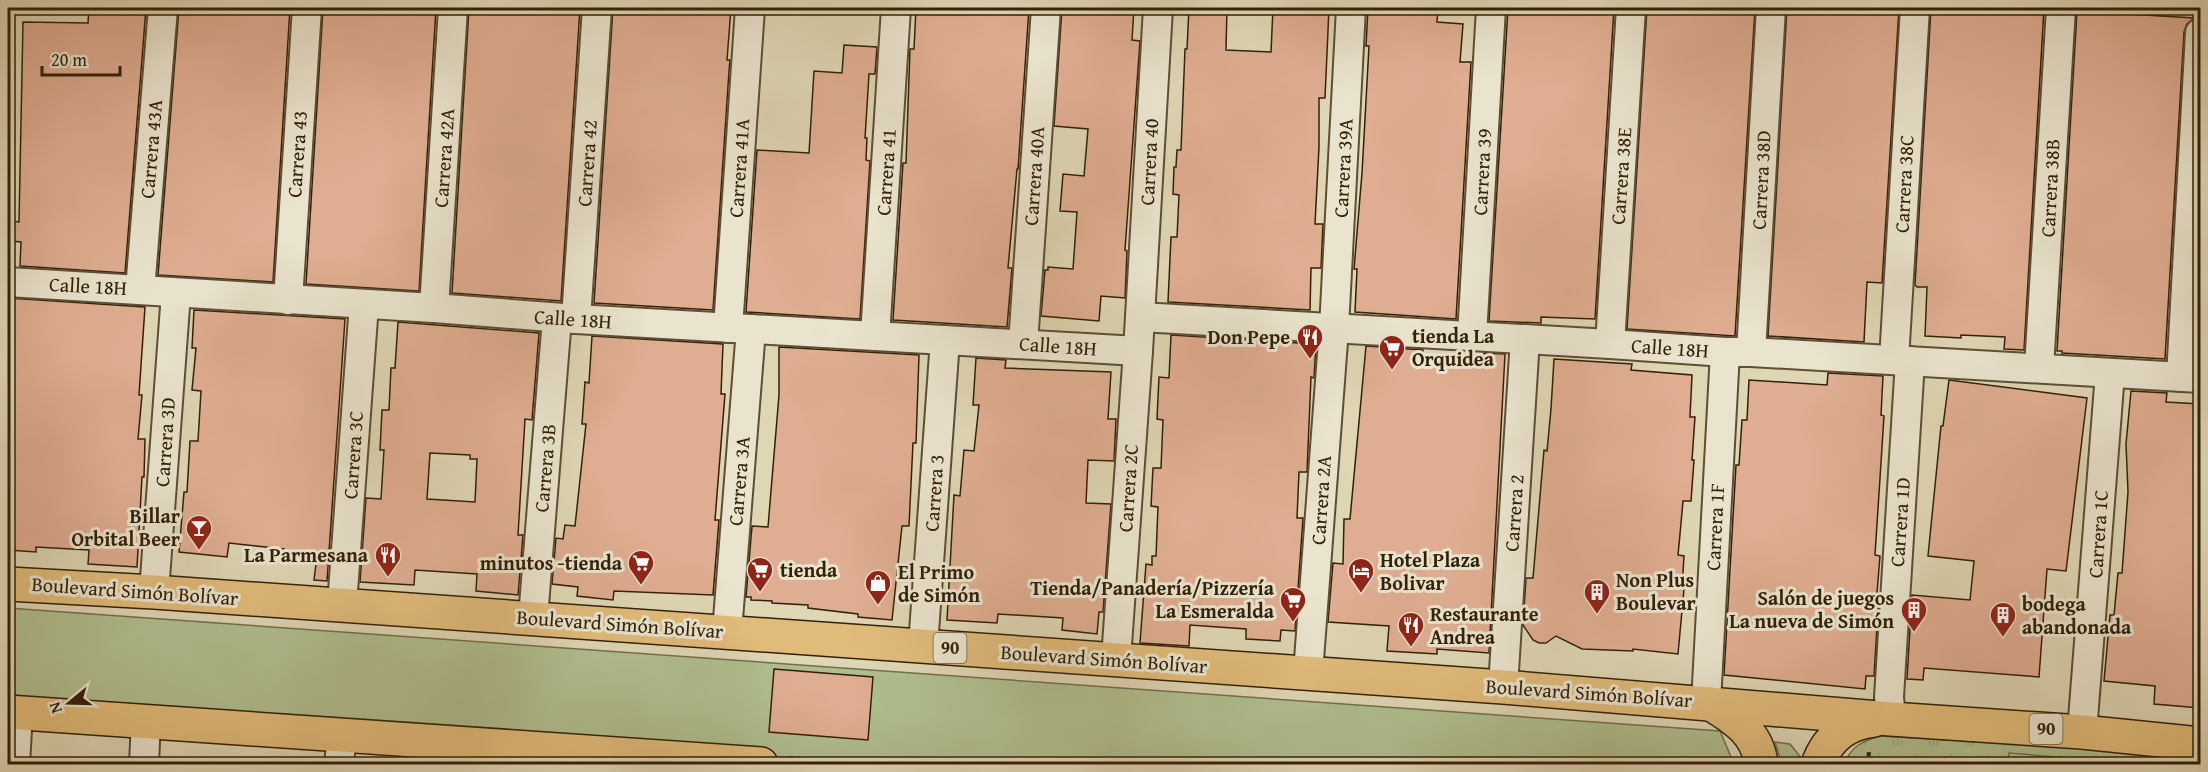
<svg xmlns="http://www.w3.org/2000/svg" width="2208" height="772" font-family="'Gentium Book Plus',serif">
<defs>
<pattern id="grass-tufts" width="24" height="20" patternUnits="userSpaceOnUse" patternTransform="scale(1.5)"><rect width="24" height="20" fill="#b0be8f"/><path d="M3 7l-1-3M5 7V3M7 7l1-3M15 17l-1-3M17 17v-4M19 17l1-3" fill="none" stroke="#98a37a"/></pattern>
</defs>
<rect width="100%" height="100%" fill="#dfd6b4"/>
<filter id="stains"><feTurbulence type="fractalNoise" baseFrequency=".00333" numOctaves="4"/><feColorMatrix values="0 0 0 0 .2 0 0 0 0 .09 0 0 0 0 .02 0 0 0 .5 -.17"/></filter>
<radialGradient id="worn" r=".72"><stop offset=".6" stop-color="#630" stop-opacity="0"/><stop offset="1" stop-color="#630" stop-opacity=".3"/></radialGradient>
<g fill="url(#grass-tufts)" stroke="#716f4c" stroke-width="1.5">
<path d="M1880,736L2200,755V764H1843C1853,746 1860,742 1880,736Z"/>
<path d="M1775,742L1790,744L1806,764H1782Z"/>
</g>
<g fill="#b0be8f" stroke="#716f4c" stroke-width="1.5">
<path d="M8,608L1720,731L1731,757L1732,764H898L727,754L8,695Z"/>
<path d="M2009,753L2106,761L2105,764H2008Z"/>
</g>
<g fill="#dfad91" stroke="#322009" stroke-width="1.5" fill-rule="evenodd">
<path d="M89,8H146L125,273L20,266L21,242L10,241L12,221L19,222L23,22L88,23Z"/>
<path d="M179,8H290L273,282L158,275Z"/>
<path d="M323,8H436L419,291L306,284Z"/>
<path d="M469,8H580L561,301L452,293Z"/>
<path d="M613,8H731L727,60H730L729,71L713,310L594,303Z"/>
<path d="M916,8H1029L1018,169H1017L1008,268H1012L1007,327L893,320L903,163H906L910,49H914Z"/>
<path d="M1062,8H1134L1132,40L1140,41L1125,250L1127,251L1125,298L1101,296L1099,321L1041,316L1045,270H1048V267L1073,269L1077,212L1060,211L1063,174L1084,176L1088,129L1054,126Z"/>
<path d="M1189,8H1227L1226,50L1271,52L1273,8H1329L1325,98H1319V147L1315,224H1323L1321,268H1311L1310,310L1168,302L1171,237H1177L1179,195L1173,194L1174,167H1176L1177,150H1181L1185,49H1187Z"/>
<path d="M1368,8H1438L1437,22L1463,24L1460,62H1471L1456,319L1355,312L1357,269H1354L1362,173L1369,46H1366Z"/>
<path d="M1508,8H1614L1595,319L1541,317V323L1489,321Z"/>
<path d="M1647,8H1755L1735,336L1627,329Z"/>
<path d="M1787,8H1899L1882,283L1867,282L1864,342L1768,336Z"/>
<path d="M1931,8H2044L2024,350L2004,349L2005,337L1961,335V338L1925,336L1927,287H1917L1915,285Z"/>
<path d="M2077,11L2194,18L2187,24L2184,32L2165,359L2062,353V351H2057Z"/>
<path d="M844,45L877,47L875,74H869L865,138H867L866,160L870,161L860,319L746,312L757,150L809,153L814,71L842,73Z"/>
<path d="M8,298L145,307L139,395H142L138,439H145L144,477H142L137,567L88,564L89,550L36,547V552L8,550Z"/>
<path d="M194,310L345,319L327,581L314,580L316,564L282,560L284,549L229,543L227,557L179,552L184,492H187L190,441H198L201,391L192,390L196,348H192Z"/>
<path d="M398,322L539,333L532,420L525,419L518,535H523L518,595L476,591L477,574L415,570L414,585L360,582L366,498L381,499L384,450H380L382,410H389L391,368H395ZM430,453L470,455V459H477L475,502L427,499Z"/>
<path d="M1171,335L1316,344L1314,378L1311,377L1307,472H1299L1297,518H1303L1295,631L1281,630L1280,641L1246,639V629L1190,625L1189,646L1140,643L1146,564L1152,565V556H1156L1158,507L1151,506L1153,468H1161L1163,420L1157,419L1159,377L1169,378Z"/>
<path d="M592,336L723,344L721,394H725L715,520H719L713,595L614,591L613,600L577,596L578,587L552,584L556,538L563,539L565,525L575,526L586,424H582L585,382L589,383Z"/>
<path d="M1366,346L1423,350L1422,357L1483,360L1484,353L1505,354L1489,653L1437,649V654L1387,651L1389,626L1328,622L1333,563L1343,564L1344,519H1350Z"/>
<path d="M779,347L919,355L916,443H913L909,526H902L892,620L858,617V614L808,608V605L772,603V601L751,600V597H746L752,526L768,527L779,395Z"/>
<path d="M976,358L1006,360L1005,368L1111,372L1108,419H1116L1114,461L1088,460L1086,503L1111,504L1103,612H1099L1097,634L1062,630L1063,618L998,614L997,623L947,620L954,495L960,496L964,450L974,451L979,405H973Z"/>
<path d="M1554,359L1632,364L1631,370L1692,375L1690,417H1695L1692,460H1694L1691,501H1683L1680,534L1678,555L1684,556L1682,589H1684L1678,654L1633,649V651L1582,649L1556,636L1546,643H1539L1533,640L1523,625L1526,578H1533L1544,450L1547,451L1551,409Z"/>
<path d="M1828,373L1883,376L1881,415L1884,416L1875,555L1880,556L1877,593H1879L1874,676H1866L1865,689L1724,675L1736,465H1739L1742,420H1747L1749,380L1827,385Z"/>
<path d="M1949,380L2087,398L2066,571L2047,569L2039,677L1924,668L1923,680L1907,679L1912,595L1970,600L1974,561L1928,556L1941,426H1943Z"/>
<path d="M2131,391L2167,393L2166,402L2200,404V708L2154,704L2155,686L2104,681L2110,615H2114L2118,573H2122L2128,492L2126,444Z"/>
<path d="M774,669L873,677L868,740L769,732Z"/>
</g>
<g fill="none" stroke-linecap="round" stroke-linejoin="round">
<g stroke="#5d4e34" stroke-width="32">
<g id="minor">
<path d="M8,282L434,308L576,319L1138,351"/>
<path d="M140,290L163,8"/>
<path d="M288,300L307,8"/>
<path d="M434,308L453,8"/>
<path d="M1140,317L1610,344L1725,352H1751L2200,378"/>
<path d="M576,319L597,8"/>
<path d="M728,328L750,8"/>
<path d="M875,336L896,8"/>
<path d="M1472,336L1491,8"/>
<path d="M1023,344L1046,8"/>
<path d="M1610,344L1631,8"/>
<path d="M1751,352L1771,8"/>
<path d="M1894,360L1915,8"/>
<path d="M2039,368L2061,8"/>
<path d="M2181,377L2200,33"/>
<path d="M154,592L176,293"/>
<path d="M342,605L364,304"/>
<path d="M533,618L557,318"/>
<path d="M727,632L751,329"/>
<path d="M923,646L945,340"/>
<path d="M1116,659L1138,351L1158,8"/>
<path d="M1308,673L1334,328L1351,8"/>
<path d="M1503,687L1525,339"/>
<path d="M1706,703L1725,352"/>
<path d="M1891,719L1889,697L1910,361"/>
<path d="M2082,732L2110,373"/>
<path d="M15,764L18,713"/>
<path d="M144,764L146,721"/>
<path d="M339,764L342,736"/>
</g>
</g>
<g stroke="#322009" stroke-width="36">
<g id="highway">
<path d="M8,584L154,592L1503,687L1891,719L2082,732L2200,744"/>
<path d="M1711,704C1736,719 1758,734 1761,764"/>
<path d="M8,712L761,764"/>
<path d="M1818,764C1828,738 1846,723 1874,720"/>
</g>
</g>
<g stroke="#322009" stroke-width="4" stroke-dasharray="4.5 3" stroke-linecap="butt">
<path d="M789,758L890,764"/>
<path d="M1868,764L1869,751"/>
</g>
<use href="#minor" stroke="#eae4ce" stroke-width="28"/>
<use href="#highway" stroke="#e0bb7a" stroke-width="33"/>
</g>
<defs>
<g id="restaurant-pin" transform="scale(1.35)"><path d="M0 17L-7.5 6A9.5 9.5 0 1 1 7.5 6Z" fill="#8f2418" stroke="#eae4ce"/><path d="M-5-6h1v4h1v-4h1v4h1v-4h1v5L-1.5 .5V6h-2V.5L-5-1ZM5-6V6H3V1.5H1.5Q1.5-4 5-6Z" fill="#fff"/></g>
<g id="supermarket-pin" transform="scale(1.35)"><path d="M0 17L-7.5 6A9.5 9.5 0 1 1 7.5 6Z" fill="#8f2418" stroke="#eae4ce"/><path d="M-6-5.5h2.5l.6 2H6L4.5 2H-2.5L-4.4-4H-6ZM-1.5 3.2a1.3 1.3 0 1 0 .1 0ZM3 3.2a1.3 1.3 0 1 0 .1 0Z" fill="#fff"/></g>
<g id="bar-pin" transform="scale(1.35)"><path d="M0 17L-7.5 6A9.5 9.5 0 1 1 7.5 6Z" fill="#8f2418" stroke="#eae4ce"/><path d="M-6-5H6L.8 .8V4.5H3.5V6h-7V4.5H-.8V.8Z" fill="#fff"/></g>
<g id="hotel-pin" transform="scale(1.35)"><path d="M0 17L-7.5 6A9.5 9.5 0 1 1 7.5 6Z" fill="#8f2418" stroke="#eae4ce"/><path d="M-6-4.5h1.5V1H6V5H4.5V3h-9V5H-6ZM-4 0a1.8 1.8 0 1 1 3.6 0ZM.5 0V-2.5h3Q6-2.5 6 0Z" fill="#fff"/></g>
<g id="shop-pin" transform="scale(1.35)"><path d="M0 17L-7.5 6A9.5 9.5 0 1 1 7.5 6Z" fill="#8f2418" stroke="#eae4ce"/><path d="M-5-2.5h2.3a2.7 3.5 0 0 1 5.4 0H5L5.5 6h-11ZM-1.5-2.5h3a1.5 2.3 0 0 0-3 0Z" fill="#fff"/></g>
<g id="building-pin" transform="scale(1.35)"><path d="M0 17L-7.5 6A9.5 9.5 0 1 1 7.5 6Z" fill="#8f2418" stroke="#eae4ce"/><path d="M-4-6H4V6H1V3H-1V6H-4ZM-2.5-4.3h1.7v1.8h-1.7ZM.8-4.3h1.7v1.8H.8ZM-2.5-1h1.7V.8h-1.7ZM.8-1h1.7V.8H.8Z" fill="#fff"/></g>
</defs>
<g fill-rule="evenodd">
<use href="#restaurant-pin" x="1310" y="337"/>
<use href="#supermarket-pin" x="1392" y="348"/>
<use href="#bar-pin" x="199" y="528"/>
<use href="#restaurant-pin" x="388" y="555"/>
<use href="#supermarket-pin" x="641" y="563"/>
<use href="#supermarket-pin" x="760" y="570"/>
<use href="#hotel-pin" x="1361" y="571"/>
<use href="#shop-pin" x="878" y="583"/>
<use href="#building-pin" x="1597" y="592"/>
<use href="#supermarket-pin" x="1293" y="600"/>
<use href="#building-pin" x="1914" y="610"/>
<use href="#building-pin" x="2003" y="615"/>
<use href="#restaurant-pin" x="1411" y="625"/>
</g>
<g text-anchor="middle" stroke-width="6" stroke-linejoin="round" paint-order="stroke">
<g fill="#eae4ce" stroke="#695b44" stroke-width="1.5">
<rect x="933.5" y="633" width="33" height="30" rx="4.5"/>
<rect x="2029.5" y="714" width="33" height="30" rx="4.5"/>
</g>
<g font-size="18" font-weight="bold" fill="#322009">
<text x="950" y="654">90</text>
<text x="2046" y="735">90</text>
</g>
<g font-size="20" fill="#322009" stroke="#eae4ce">
<text transform="translate(151 149) rotate(-85)" y="7">Carrera 43A</text>
<text transform="translate(297 154) rotate(-86)" y="7">Carrera 43</text>
<text transform="translate(444 158) rotate(-86)" y="7">Carrera 42A</text>
<text transform="translate(1149 162) rotate(-87)" y="7">Carrera 40</text>
<text transform="translate(587 163) rotate(-86)" y="7">Carrera 42</text>
<text transform="translate(739 168) rotate(-86)" y="7">Carrera 41A</text>
<text transform="translate(1343 168) rotate(-87)" y="7">Carrera 39A</text>
<text transform="translate(886 172) rotate(-86)" y="7">Carrera 41</text>
<text transform="translate(1482 172) rotate(-87)" y="7">Carrera 39</text>
<text transform="translate(1034 176) rotate(-86)" y="7">Carrera 40A</text>
<text transform="translate(1621 176) rotate(-86)" y="7">Carrera 38E</text>
<text transform="translate(1761 180) rotate(-87)" y="7">Carrera 38D</text>
<text transform="translate(1904 184) rotate(-87)" y="7">Carrera 38C</text>
<text transform="translate(2050 188) rotate(-87)" y="7">Carrera 38B</text>
<text transform="translate(88 286) rotate(3)" y="7">Calle 18H</text>
<text transform="translate(573 319) rotate(4)" y="7">Calle 18H</text>
<text transform="translate(1058 346) rotate(4)" y="7">Calle 18H</text>
<text transform="translate(1670 348) rotate(4)" y="7">Calle 18H</text>
<text transform="translate(165 442) rotate(-86)" y="7">Carrera 3D</text>
<text transform="translate(353 455) rotate(-86)" y="7">Carrera 3C</text>
<text transform="translate(545 468) rotate(-85)" y="7">Carrera 3B</text>
<text transform="translate(739 481) rotate(-85)" y="7">Carrera 3A</text>
<text transform="translate(1128 488) rotate(-86)" y="7">Carrera 2C</text>
<text transform="translate(934 493) rotate(-86)" y="7">Carrera 3</text>
<text transform="translate(1321 500) rotate(-86)" y="7">Carrera 2A</text>
<text transform="translate(1514 513) rotate(-86)" y="7">Carrera 2</text>
<text transform="translate(1900 522) rotate(-86)" y="7">Carrera 1D</text>
<text transform="translate(1715 527) rotate(-87)" y="7">Carrera 1F</text>
<text transform="translate(2098 534) rotate(-86)" y="7">Carrera 1C</text>
<text transform="translate(135 591) rotate(4)" y="7">Boulevard Simón Bolívar</text>
<text transform="translate(620 624) rotate(4)" y="7">Boulevard Simón Bolívar</text>
<text transform="translate(1104 659) rotate(4)" y="7">Boulevard Simón Bolívar</text>
<text transform="translate(1589 693) rotate(4)" y="7">Boulevard Simón Bolívar</text>
</g>
<g font-size="20" font-weight="bold" fill="#322009" stroke="#eae4ce" text-anchor="start">
<text x="1412" y="343">tienda La<tspan x="1412" dy="23">Orquidea</tspan></text>
<text x="1290" y="344" text-anchor="end">Don Pepe</text>
<text x="180" y="523" text-anchor="end">Billar<tspan x="180" dy="23">Orbital Beer</tspan></text>
<text x="368" y="562" text-anchor="end">La Parmesana</text>
<text x="1380" y="567">Hotel Plaza<tspan x="1380" dy="23">Bolivar</tspan></text>
<text x="622" y="570" text-anchor="end">minutos -tienda</text>
<text x="780" y="577">tienda</text>
<text x="898" y="579">El Primo<tspan x="898" dy="23">de Simón</tspan></text>
<text x="1616" y="587">Non Plus<tspan x="1616" dy="23">Boulevar</tspan></text>
<text x="1274" y="595" text-anchor="end">Tienda/Panadería/Pizzería<tspan x="1274" dy="23">La Esmeralda</tspan></text>
<text x="1894" y="605" text-anchor="end">Salón de juegos<tspan x="1894" dy="23">La nueva de Simón</tspan></text>
<text x="2022" y="611">bodega<tspan x="2022" dy="23">abandonada</tspan></text>
<text x="1430" y="621">Restaurante<tspan x="1430" dy="23">Andrea</tspan></text>
</g>
</g>
<rect width="2208" height="772" fill="none" stroke="#dfd6b4" stroke-width="30"/>
<rect x="9" y="9" width="2190" height="754" fill="none" stroke="#322009" stroke-width="3"/>
<rect x="15" y="15" width="2178" height="742" fill="none" stroke="#322009" stroke-width="1.5"/>
<g transform="translate(69 703) rotate(251)" stroke="#eae4ce" stroke-width="4.5" paint-order="stroke">
<path d="M0-4.5L10 22L0 15L-10 22Z" fill="#322009"/>
<text y="-9" font-size="16" font-weight="bold" text-anchor="middle" fill="#322009">N</text>
</g>
<path d="M42 66v9h78v-9" fill="none" stroke="#322009" stroke-width="3"/>
<text x="51" y="66" font-size="18" fill="#322009" stroke="#eae4ce" stroke-width="4.5" paint-order="stroke">20 m</text>
<rect width="100%" height="100%" filter="url(#stains)"/>
<rect width="100%" height="100%" fill="url(#worn)"/>
</svg>
